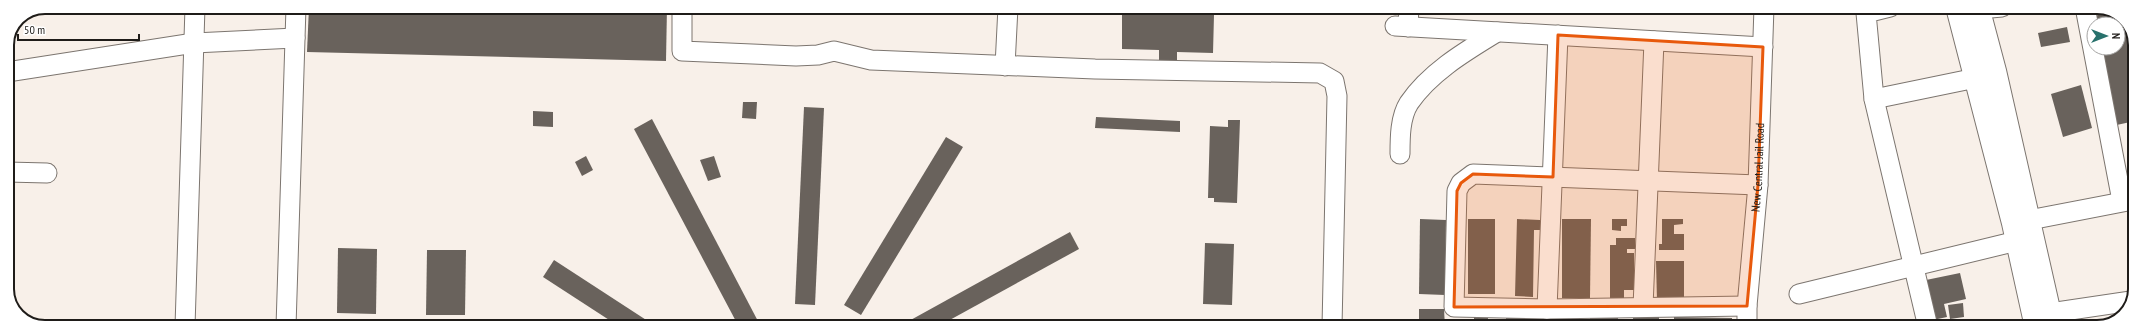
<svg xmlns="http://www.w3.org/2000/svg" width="2142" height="334" font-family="'PT Sans Narrow',sans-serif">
<rect width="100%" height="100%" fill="#f8f0e9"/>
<g fill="#69625c">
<path d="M309,7H667L666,61L307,52Z"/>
<path d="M2112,12L2124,18L2130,31L2135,52V121L2112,126L2096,48H2118V24H2094L2089,17Z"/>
<path d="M1122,14L1214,15L1213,53L1177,52V63H1159V50L1122,49Z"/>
<path d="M2067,27L2070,42L2041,47L2038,33Z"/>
<path d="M2081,85L2092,128L2063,137L2051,94Z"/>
<path d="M743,102H757L756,119L742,118Z"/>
<path d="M804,107L824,108L815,305L795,304Z"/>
<path d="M533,111L553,112V127L533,126Z"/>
<path d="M1096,117L1180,121V132L1095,128Z"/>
<path d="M652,119L760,325L758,327H739L634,129Z"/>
<path d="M1228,120H1240L1237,203L1214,202V198H1208L1210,126L1228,127Z"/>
<path d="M946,137L963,147L861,315L844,305Z"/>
<path d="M586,156L593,170L582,176L575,162Z"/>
<path d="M714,156L721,177L708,181L700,160Z"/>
<path d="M1420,219L1446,220L1445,295L1419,294Z"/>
<rect x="1468" y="219" width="27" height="75"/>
<path d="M1517,219L1540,220V230H1534L1533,297L1515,296Z"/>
<path d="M1562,219H1591L1590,298H1562Z"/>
<path d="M1612,219H1627V226H1621V231L1612,230Z"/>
<path d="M1662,219H1683V224L1674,225V234H1684V250H1659V244H1662Z"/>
<path d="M1070,232L1079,249L937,327H898Z"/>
<path d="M1616,238H1635V249H1627V253H1634V290H1624V299H1610V245H1616Z"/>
<path d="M1205,243L1234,244L1232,305L1203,304Z"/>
<path d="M338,248L377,249L376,314L337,313Z"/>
<path d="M427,250H466L465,315H426Z"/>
<path d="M554,260L657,327H620L543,277Z"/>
<path d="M1656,261H1684V301H1657Z"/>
<path d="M1960,273L1966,299L1944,304L1947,317L1933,320L1926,280Z"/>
<path d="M1963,303L1964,317L1950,319L1948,305Z"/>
<path d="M1419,309H1444L1445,327H1419Z"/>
<path d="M1474,312L1488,313V327H1474Z"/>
<path d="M1506,312L1530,313V327H1506Z"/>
<path d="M1547,313L1575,314L1574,327H1547Z"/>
<path d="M1618,314V324L1590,327V315Z"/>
<path d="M1633,315L1659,316V327H1633Z"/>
<path d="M1674,317L1732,318V327H1674Z"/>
</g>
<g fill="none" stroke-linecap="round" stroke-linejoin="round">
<g stroke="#7c756f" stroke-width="21">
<g id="street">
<path d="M682,7V51L796,56L818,55L834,51L871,60L1095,69L1320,73L1334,81L1337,96L1332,327"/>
<path d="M1890,7L1866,13L1874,99L1928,327"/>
<path d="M2085,7L2122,201"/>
<path d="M1979,9L2002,7"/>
<path d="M1395,26L1763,47"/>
<path d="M1408,27L1409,7"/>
<path d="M1005,66L1008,7"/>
<path d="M7,72L194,43L295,38"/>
<path d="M1874,99L1976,78"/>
<path d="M1400,154C1400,138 1400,117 1409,103C1430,72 1466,51 1497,32"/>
<path d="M7,172L47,173"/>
<path d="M2014,223L2133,200"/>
<path d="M1799,294L2017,241"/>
<path d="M1747,306L1547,309L1454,307L1457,191L1461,183L1473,174L1758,185"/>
<path d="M1643,307L1654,41"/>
<path d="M1547,309L1558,35"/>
<path d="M2050,313L2131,301"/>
<path d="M185,327L195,7"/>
<path d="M286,327L296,7"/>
<path id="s1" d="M1747,327V306L1758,185L1764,7"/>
</g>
</g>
<g stroke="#7c756f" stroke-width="24">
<g id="secondary">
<path d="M1957,7L2013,223L2036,327"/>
<path d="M1978,7L1995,71L2053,327"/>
</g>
</g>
<use href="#street" stroke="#fff" stroke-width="19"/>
<use href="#secondary" stroke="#fff" stroke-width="22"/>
</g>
<path fill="#e8590c" fill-opacity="0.2" stroke="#e8590c" stroke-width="3" stroke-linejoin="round" d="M1558,35L1763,47L1758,185L1747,306L1454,307L1457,191L1461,183L1473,174L1553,177Z"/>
<g text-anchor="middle" stroke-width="4" stroke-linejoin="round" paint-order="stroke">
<g font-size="12" fill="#1f1c19" stroke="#fff">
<text dy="4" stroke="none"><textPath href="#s1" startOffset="160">New Central Jail Road</textPath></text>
</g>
</g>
<path d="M0 0H2142V334H0ZM45 14H2097A31 31 0 0 1 2128 45V289A31 31 0 0 1 2097 320H45A31 31 0 0 1 14 289V45A31 31 0 0 1 45 14Z" fill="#fff" fill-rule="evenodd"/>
<path fill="none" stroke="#1f1c19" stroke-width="2" d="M45 14H2097A31 31 0 0 1 2128 45V289A31 31 0 0 1 2097 320H45A31 31 0 0 1 14 289V45A31 31 0 0 1 45 14Z"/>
<g transform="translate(2106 36) rotate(90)"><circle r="19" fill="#ffffff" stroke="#a5a4a3"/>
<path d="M0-3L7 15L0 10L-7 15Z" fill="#28716c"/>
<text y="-6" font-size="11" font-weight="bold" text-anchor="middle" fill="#1f1c19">N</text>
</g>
<path d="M18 34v6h121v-6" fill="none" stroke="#1f1c19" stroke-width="2"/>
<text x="24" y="34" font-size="12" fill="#1f1c19" stroke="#ffffff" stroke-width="3" paint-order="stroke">50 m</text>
</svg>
